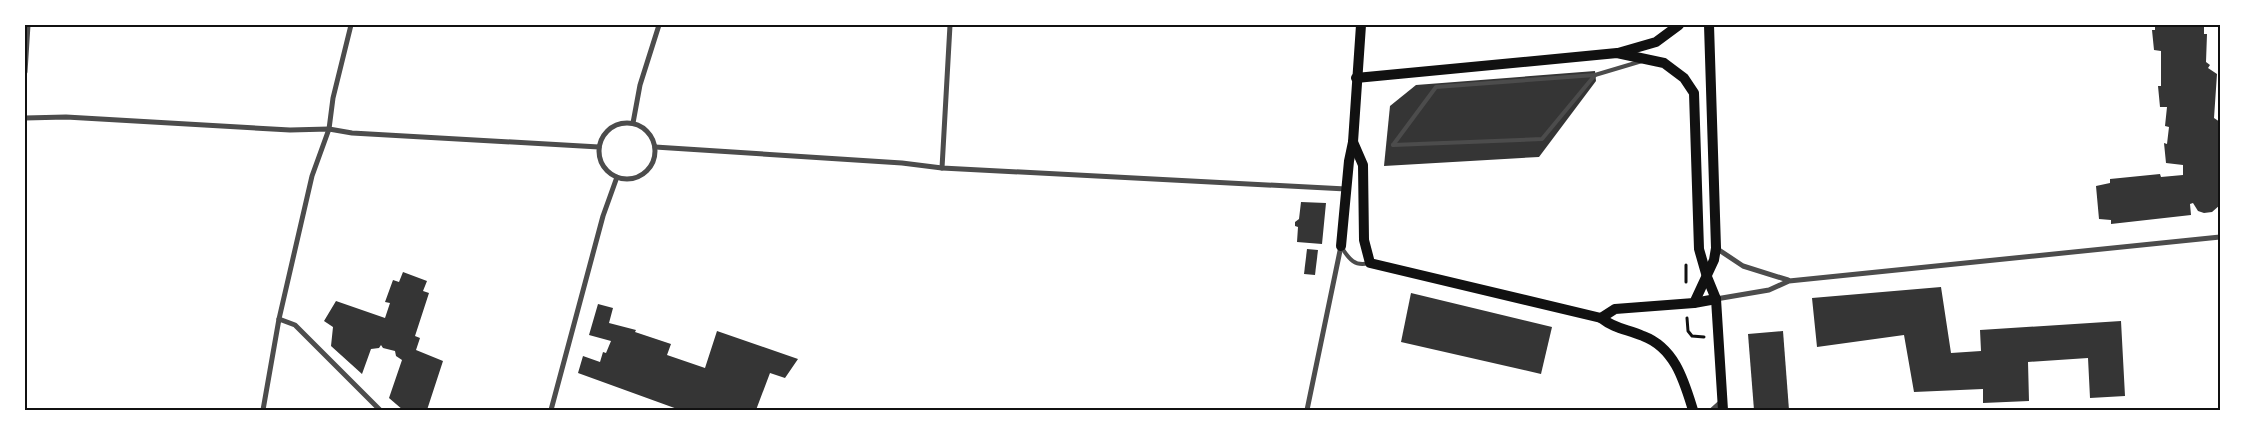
<svg xmlns="http://www.w3.org/2000/svg" width="2245" height="435" font-family="'Sofia Sans Condensed',sans-serif">
<rect width="100%" height="100%" fill="#fff"/>
<g fill="#353535">
<path d="M2155,25H2204V34H2207L2206,62L2210,65L2208,68L2217,74L2214,118L2220,122V205L2212,212L2204,213L2198,211L2193,203L2190,204L2191,215L2111,224V220L2099,219L2096,186L2110,183V179L2160,174L2161,177L2183,175V165L2166,163L2164,143L2167,144L2169,127L2165,126L2167,107H2160L2158,86H2161V51L2154,50L2152,30H2155Z"/>
<path d="M1595,71L1596,81L1539,157L1384,166L1390,106L1416,85Z"/>
<path d="M1301,202L1326,203L1322,244L1297,242L1298,227L1295,226V222L1299,219Z"/>
<path d="M1307,249L1318,250L1315,275L1304,274Z"/>
<path d="M403,272L427,281L423,291L429,293L415,336L420,338L416,350L443,361L427,410H403L389,398L402,360L396,356L395,351L383,348L381,345L379,348L371,349L362,374L331,346L333,327L324,321L336,301L385,318L390,303L385,302L393,280L399,282Z"/>
<path d="M1941,287L1951,353L1981,351L1980,330L2121,321L2125,396L2090,398L2088,358L2028,362L2029,401L1983,403V389L1914,392L1904,335L1817,347L1812,298Z"/>
<path d="M1411,293L1552,327L1541,374L1401,342Z"/>
<path d="M598,304L613,308L609,323L636,330L635,332L671,344L667,355L705,368L717,331L798,359L785,378L770,373L756,410H680L578,373L583,356L600,362L603,352L606,353L611,341L589,335Z"/>
<path d="M1783,331L1789,410H1754L1748,334Z"/>
</g>
<g fill="none" stroke-linecap="round" stroke-linejoin="round">
<g stroke="#111" stroke-width="3">
<path d="M1686,265V282"/>
<path d="M1687,318L1688,331L1692,336L1704,337"/>
</g>
<g stroke="#4c4c4c" stroke-width="4">
<path d="M1393,145L1436,87L1595,75L1642,61"/>
<path d="M1393,145L1542,139L1595,75"/>
<path d="M1342,248C1349,259 1355,267 1369,263"/>
</g>
<g stroke="#4c4c4c" stroke-width="5">
<path d="M25,72L28,25"/>
<path d="M25,118L66,117L290,130L329,129L352,133L599,147"/>
<path d="M633,123L640,85L659,25"/>
<circle cx="627" cy="151" r="28"/>
<path d="M655,147L902,163L942,168L1346,189"/>
<path d="M942,168L950,25"/>
<path d="M1716,248L1743,266L1788,280"/>
<path d="M1716,299L1769,290L1789,281L2220,237"/>
<path d="M279,319L295,325L380,410"/>
<path d="M263,410L279,319L312,176L329,129L333,98L351,25"/>
<path d="M551,410L603,216L617,177"/>
<path d="M1307,410L1341,246"/>
<path d="M1712,410L1722,401"/>
</g>
<g stroke="#111" stroke-width="10">
<path d="M1618,53L1656,42L1679,25"/>
<path d="M1356,78L1617,53L1664,63L1684,78L1694,93L1699,249L1707,277L1716,299L1723,410"/>
<path d="M1353,142L1363,165L1364,240L1370,263L1601,318C1615,329 1627,329 1643,336C1675,348 1684,381 1693,410"/>
<path d="M1341,246L1349,161L1353,142L1361,25"/>
<path d="M1694,303L1716,299"/>
<path d="M1601,318L1615,309L1694,303L1714,260L1716,248L1709,25"/>
</g>
</g>
<rect width="2245" height="435" fill="none" stroke="#ffffff" stroke-width="52"/>
<rect x="26" y="26" width="2193" height="383" fill="none" stroke="#111" stroke-width="2"/>
</svg>
